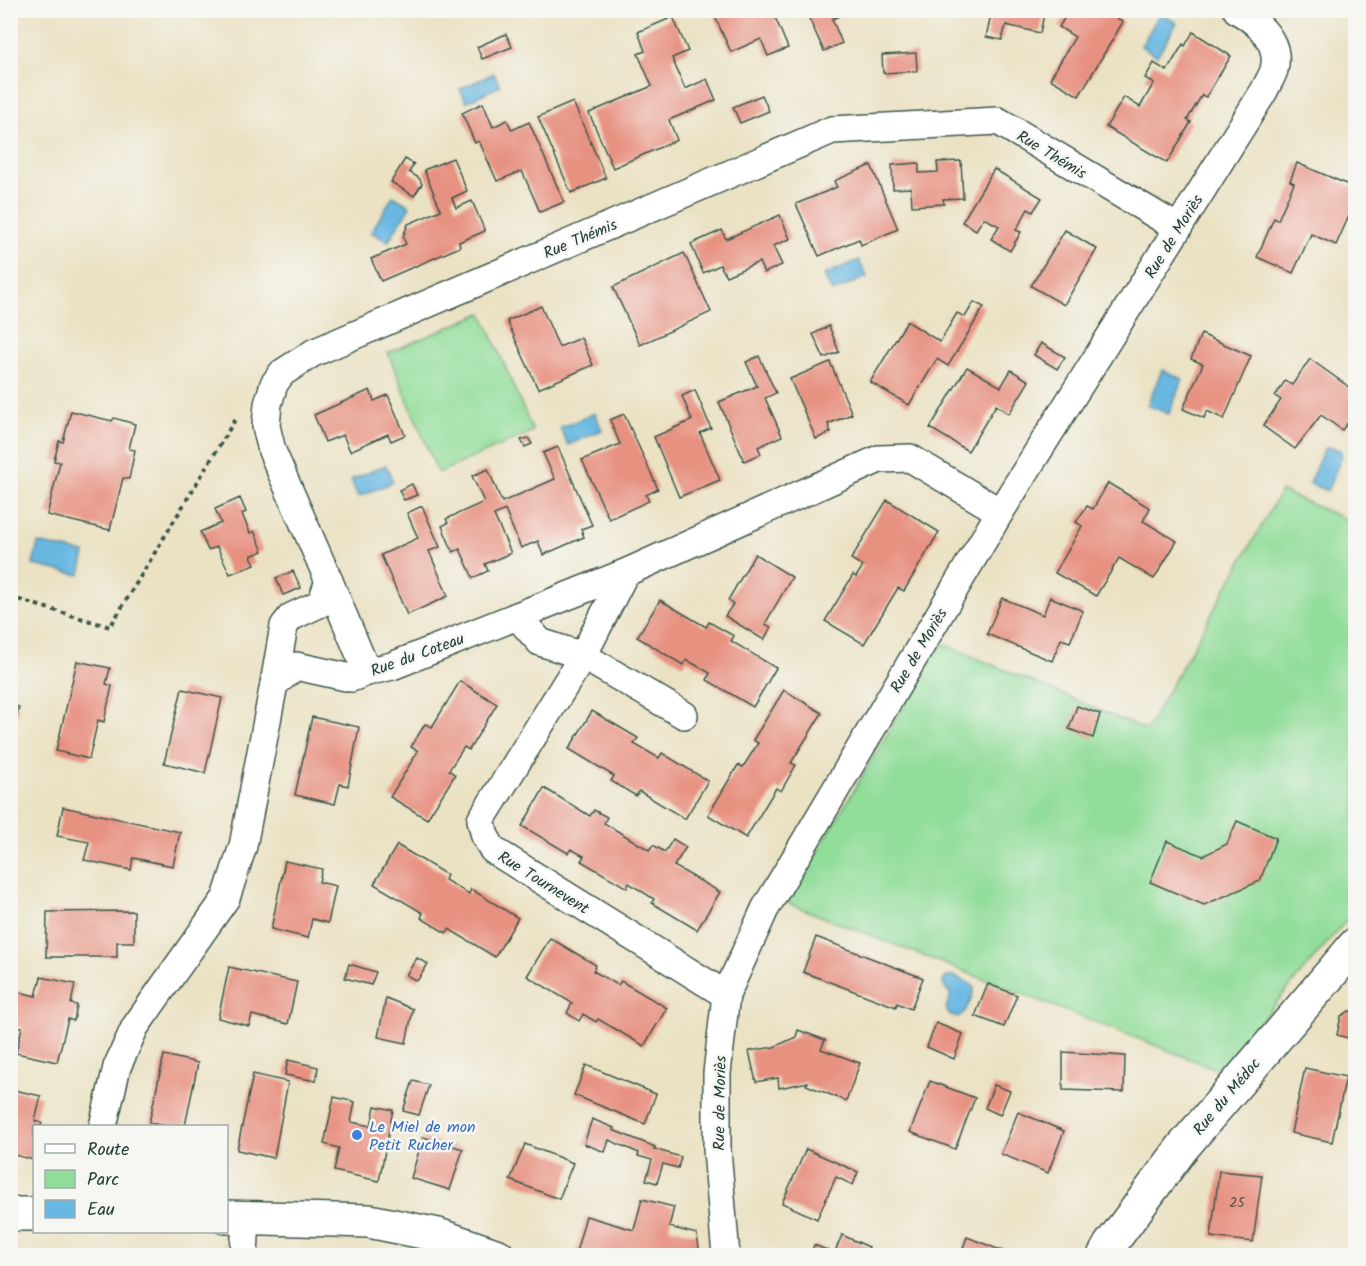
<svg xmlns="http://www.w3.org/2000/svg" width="1366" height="1266" font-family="Kalam,sans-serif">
<rect width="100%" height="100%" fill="#f6f6f2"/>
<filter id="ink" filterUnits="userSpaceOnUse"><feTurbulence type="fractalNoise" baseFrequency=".0167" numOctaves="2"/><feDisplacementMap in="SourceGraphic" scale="12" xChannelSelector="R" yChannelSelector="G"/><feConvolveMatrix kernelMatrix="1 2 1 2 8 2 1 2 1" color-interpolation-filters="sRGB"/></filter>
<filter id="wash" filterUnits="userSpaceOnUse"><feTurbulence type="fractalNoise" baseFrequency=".008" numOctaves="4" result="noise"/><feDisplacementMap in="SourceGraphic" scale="24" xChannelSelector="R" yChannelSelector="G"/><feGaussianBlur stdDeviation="1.35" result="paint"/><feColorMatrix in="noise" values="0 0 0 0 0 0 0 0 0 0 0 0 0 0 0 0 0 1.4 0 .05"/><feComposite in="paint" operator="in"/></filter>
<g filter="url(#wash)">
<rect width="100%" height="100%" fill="#ebe2c4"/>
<g fill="#91dd9a" stroke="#588d67" stroke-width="1.5">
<path d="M482,313L533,431L438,473L388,353Z"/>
<path d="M1281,491L1355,523V910L1219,1070L787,903L941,643L1146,730Z"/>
</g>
<g fill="#67b8e2" stroke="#437a8b" stroke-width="1.5">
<path d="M1160,13L1177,23L1157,56L1141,46Z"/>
<path d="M494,73L500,86L466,102L460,89Z"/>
<path d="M393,196L410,206L388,242L371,232Z"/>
<path d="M859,260L867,277L832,292L824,275Z"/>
<path d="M1162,370L1183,379L1169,414L1147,405Z"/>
<path d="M595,413L602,430L568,445L560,428Z"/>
<path d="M1331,447L1340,450L1342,456L1327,491L1309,483L1324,449Z"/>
<path d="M386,465L393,482L358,497L351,480Z"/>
<path d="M38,543L85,553L80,575L33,565Z"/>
<path d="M953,976L971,984L974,988C972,998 967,1011 959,1017C952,1017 949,1015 946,1009L951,994L945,988L943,983L945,978Z"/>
</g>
<g id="blocks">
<g fill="#e79181">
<path d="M731,10H772L788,48L768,56L761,39L731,52L715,17Z"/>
<path d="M810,10H836L839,16L832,19L842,43L824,51L808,16L812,15Z"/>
<path d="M992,10H1045L1040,33L1006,25L1002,40L986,37Z"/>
<path d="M1069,10H1104L1123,22L1079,96L1050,79L1075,37L1059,27Z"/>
<path d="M673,17L688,51L672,58L685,89L707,79L716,100L669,120L677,140L613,168L589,113L652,86L638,54L645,51L638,32Z"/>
<path d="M1193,32L1231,56L1206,97L1202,95L1187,120L1191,122L1167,163L1106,127L1124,97L1140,107L1154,83L1145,78L1154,63L1167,71L1183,44L1185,46Z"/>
<path d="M506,34L512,47L482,59L477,47Z"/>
<path d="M916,53L917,71L883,73L882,55Z"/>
<path d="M762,95L769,111L740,123L733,107Z"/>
<path d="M573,102L606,178L571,193L538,117Z"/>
<path d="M483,103L493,127L507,120L512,130L529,122L564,202L540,212L522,171L497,181L479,141L475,143L462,113Z"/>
<path d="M453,158L467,191L452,198L456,208L472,201L485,231L459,242L460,247L381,281L371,259L406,244L403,237L408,224L441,210L424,170Z"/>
<path d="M405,159L414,164L409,172L419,178L422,184L414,196L391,182Z"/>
<path d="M961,161L963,198L943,199L944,204L912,206L911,188L893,189L892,165L919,163V173L938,172L937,162Z"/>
<path d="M1297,163L1356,188V200L1336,245L1311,234L1293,273L1257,257L1274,218L1278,220L1294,183L1290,181Z"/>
<path d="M871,165L898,229L861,245L859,239L819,256L796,204L837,187L834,181Z"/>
<path d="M994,169L1042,198L1033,212L1028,209L1016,230L1021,232L1010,251L991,239L999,226L984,218L976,230L962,222Z"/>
<path d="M780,215L790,239L773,246L782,265L764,273L759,262L726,276L720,265L703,273L691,244L722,230L726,239Z"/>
<path d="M1065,230L1097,249L1064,305L1031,286Z"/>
<path d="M684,253L711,312L640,345L613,287Z"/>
<path d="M974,302L984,307L948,366L937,359L909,405L870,382L907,321L940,342L957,313L965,317Z"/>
<path d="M541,306L559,347L581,338L593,365L538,389L507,321Z"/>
<path d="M829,326L839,352L824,358L813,334Z"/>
<path d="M1201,334L1251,356L1224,419L1207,411L1204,418L1183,409L1203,364L1191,359Z"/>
<path d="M1041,343L1065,357L1057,369L1034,355Z"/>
<path d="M759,356L776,393L765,398L782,436L758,447L761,454L744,461L719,402L757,386L746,362Z"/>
<path d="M1310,359L1356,392V412L1342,430L1321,415L1295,449L1263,426L1281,400L1275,396L1285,381L1292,385Z"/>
<path d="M830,362L852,414L828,424L831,432L816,439L790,379Z"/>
<path d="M967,367L1001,387L1011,370L1029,381L1009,414L996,405L968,451L930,428Z"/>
<path d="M370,390L374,401L388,395L405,435L391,441L388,434L350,451L343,435L325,442L314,415Z"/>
<path d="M695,390L711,428L700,433L720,480L679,497L654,437L692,420L682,396Z"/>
<path d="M71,411L112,421L114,418L135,424L129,449L135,450L129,479L123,478L110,530L47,515L60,462L54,461L59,441L63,442Z"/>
<path d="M624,414L658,489L646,495L649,501L609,519L582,460L620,444L610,420Z"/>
<path d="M528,438L532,444L525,447L521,440Z"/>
<path d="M558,447L592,525L581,529L584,537L543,555L538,541L521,548L505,510L494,515L511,553L485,564L488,571L473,578L460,549L453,552L442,526L448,523L446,519L484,502L472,476L488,469L502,502L555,479L543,453Z"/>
<path d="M1108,483L1150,508L1143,521L1177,541L1154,579L1119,558L1096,596L1055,573L1082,526L1076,522L1087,506L1093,509Z"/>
<path d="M412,484L417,495L404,500L399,490Z"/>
<path d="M240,498L246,512L242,514L250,533L254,531L263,551L251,556L255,564L230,574L217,547L208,550L200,532L221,523L215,509Z"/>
<path d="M887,500L939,532L904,591L898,588L864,644L825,621L853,575L856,577L863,566L851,559Z"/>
<path d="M422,506L440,547L429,551L448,596L407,615L381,555L418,538L407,513Z"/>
<path d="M755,554L792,577L765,624L771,627L764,640L725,616L733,604L728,600Z"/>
<path d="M293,571L301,588L283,595L276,578Z"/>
<path d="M1050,597L1083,611L1070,642L1061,639L1052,661L987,634L1002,598L1043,615Z"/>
<path d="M660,600L706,627L709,622L734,636L731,641L776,668L753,707L707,680L710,673L687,660L683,665L637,637Z"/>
<path d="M77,661L110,668L106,684L112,686L104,722L98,720L89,759L56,751Z"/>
<path d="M460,681L497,704L469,750L464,747L449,770L455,775L427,819L390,797L418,751L411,747L425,724L432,727Z"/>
<path d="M182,689L222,698L205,773L164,763Z"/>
<path d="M784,690L822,713L791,763L796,765L781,791L776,788L746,838L708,815L738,765L743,767L750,756L758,743L753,740Z"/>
<path d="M10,706L19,707L11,742H10Z"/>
<path d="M1077,706L1100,714L1093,738L1069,729Z"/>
<path d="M592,711L638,738L634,744L659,758L662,753L708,781L685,819L639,791L636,796L611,781L614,776L569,749Z"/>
<path d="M312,717L359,727L348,786L340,784L335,804L295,795Z"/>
<path d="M544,788L590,816L594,810L607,817L604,823L649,850L653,845L665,852L673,839L686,847L674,866L720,892L697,930L652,903L654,899L629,883L627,888L581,861L584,856L571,849L568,853L522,826Z"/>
<path d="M63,807L180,832L173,866L133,858L131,870L84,860L89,842L57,836Z"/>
<path d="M1237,821L1276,838L1260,881L1204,905L1150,882L1167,841L1203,856L1227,844Z"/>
<path d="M397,845L447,875L445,880L469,894L471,889L518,918L495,957L449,929L446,933L421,918L423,913L374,884Z"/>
<path d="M285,861L322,869L319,882L336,886L328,923L312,919L308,938L271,929Z"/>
<path d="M134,911V942H117V957H46L47,912Z"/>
<path d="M816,937L923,978L911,1009L897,1003L896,1007L803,972Z"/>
<path d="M550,938L596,965L593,971L618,985L621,981L667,1008L644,1046L598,1019L596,1022L583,1014L579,1021L567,1013L572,1003L527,976Z"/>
<path d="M417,958L428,964L417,981L406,975Z"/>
<path d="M349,964L376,972L371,985L345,978Z"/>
<path d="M229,967L297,982L288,1024L252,1015L249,1026L218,1018Z"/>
<path d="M41,977L75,984L71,1004L77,1005L74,1021L68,1019L57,1062L16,1053L22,1027L10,1025L11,990L36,996Z"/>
<path d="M988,984L1017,995L1004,1027L975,1016Z"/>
<path d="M386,998L413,1009L406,1043L378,1037Z"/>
<path d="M1349,1011L1356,1012V1040L1337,1035L1341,1016Z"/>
<path d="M936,1023L963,1034L954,1059L927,1047Z"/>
<path d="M798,1030L825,1040L821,1049L860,1063L846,1101L806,1085L808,1082L779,1088L778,1078L756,1082L749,1051L774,1047L796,1037Z"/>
<path d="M1063,1052L1125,1056L1124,1092L1063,1090Z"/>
<path d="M164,1055L198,1063L185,1126H166L149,1123Z"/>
<path d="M288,1060L318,1067L316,1081L285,1075Z"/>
<path d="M586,1065L656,1094L645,1124L574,1095Z"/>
<path d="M1305,1068L1346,1077L1332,1142L1291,1133Z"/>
<path d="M253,1074L288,1082L274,1158L237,1150Z"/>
<path d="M413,1081L429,1085L419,1115L403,1111Z"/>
<path d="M930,1081L975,1098L955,1149L910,1132Z"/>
<path d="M994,1085L1010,1091L1000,1115L985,1108Z"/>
<path d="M10,1089L41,1096L35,1121L42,1123L41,1126H34V1160L10,1154Z"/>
<path d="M334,1097L355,1102L351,1122L371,1126L375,1106L393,1110L379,1181L334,1171L339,1148L324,1144Z"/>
<path d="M1018,1112L1064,1131L1048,1173L1001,1154Z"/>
<path d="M592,1119L614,1128L613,1130L655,1147L654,1149L681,1157L678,1168L663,1164L657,1183L646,1180L652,1160L638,1156L639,1153L609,1140L605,1152L584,1144Z"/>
<path d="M423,1137L463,1149L450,1190L411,1178Z"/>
<path d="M525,1144L573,1163L559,1199L510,1180Z"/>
<path d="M806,1149L858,1172L853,1185L836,1177L817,1219L782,1203Z"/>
<path d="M1219,1171L1262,1175L1253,1242L1211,1237Z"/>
<path d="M642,1199L674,1207L669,1227L697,1234L700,1256H575L586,1216L634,1230Z"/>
<path d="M842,1235L869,1247L865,1256H850L836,1249Z"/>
<path d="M967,1237L1013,1255V1256H960Z"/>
<path d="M814,1245L840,1255V1256H810Z"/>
</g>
</g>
</g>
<g filter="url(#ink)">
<use href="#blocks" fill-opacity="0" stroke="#3e564a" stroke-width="1.5"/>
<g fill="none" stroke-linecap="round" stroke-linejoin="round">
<g stroke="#3e564a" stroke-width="30">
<g id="minor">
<path d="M625,573L583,656L684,715"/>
<path d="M517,616L540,642L583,656L481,820L485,836L493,850L726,995"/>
<path d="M367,672L329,581L272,451L266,426L268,404L274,384L282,373L313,353L832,130L998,121L1178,228"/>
<path d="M274,684L284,626L291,617L321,603L329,581"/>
<path d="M103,1126L117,1067L135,1027L226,898L243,846L274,684L296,666L351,678L367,672L392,666L625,573L879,459L910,458L1000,512"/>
<path d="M244,1256L246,1217"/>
<path d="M726,1256L717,1150V1073L726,995L765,909L1000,512L1264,91C1267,84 1272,77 1274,70C1281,42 1259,23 1237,10"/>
</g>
</g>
<g stroke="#3e564a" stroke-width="36">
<g id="tertiary">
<path d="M10,1214H34"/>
<path d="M226,1217L369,1221L438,1235L498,1256"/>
<path d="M1104,1256L1110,1245L1182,1148L1356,944"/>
</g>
</g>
<path stroke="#3e564a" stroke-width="4" stroke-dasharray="4.5 4.5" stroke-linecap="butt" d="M10,597L110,627L236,418"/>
<use href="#minor" stroke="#fff" stroke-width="27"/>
<use href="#tertiary" stroke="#fff" stroke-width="33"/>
</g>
</g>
<circle fill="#3f7fe0" stroke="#f6f6f2" stroke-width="2" cx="357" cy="1135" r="6"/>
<g text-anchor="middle" stroke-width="5" stroke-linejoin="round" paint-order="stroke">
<g font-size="14" fill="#515247">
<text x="1237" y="1207">25</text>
</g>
<g font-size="16" fill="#1f3d34" stroke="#f6f6f2">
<text transform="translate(1052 154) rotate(31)" y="6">Rue Thémis</text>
<text transform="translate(1173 236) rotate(-58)" y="6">Rue de Moriès</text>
<text transform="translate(580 238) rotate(-23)" y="6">Rue Thémis</text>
<text transform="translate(918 650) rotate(-59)" y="6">Rue de Moriès</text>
<text transform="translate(417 654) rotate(-20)" y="6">Rue du Coteau</text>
<text transform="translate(544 882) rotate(32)" y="6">Rue Tournevent</text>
<text transform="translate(1226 1096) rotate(-50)" y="6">Rue du Médoc</text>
<text transform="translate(719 1103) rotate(-89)" y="6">Rue de Moriès</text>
</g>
<g font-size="16" fill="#366cbe" stroke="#f6f6f2" text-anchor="start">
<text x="369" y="1132">Le Miel de mon<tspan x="369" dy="18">Petit Rucher</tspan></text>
</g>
</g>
<rect width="1366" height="1266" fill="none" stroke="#f6f6f2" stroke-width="36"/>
<rect x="33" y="1125" width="195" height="108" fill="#f6f6f2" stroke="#a0aca6" stroke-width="1.5"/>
<rect x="45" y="1144" width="30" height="9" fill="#ffffff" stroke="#a0aca6" stroke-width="1.5"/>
<text x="87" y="1155" font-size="18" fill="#1f3d34">Route</text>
<rect x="45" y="1170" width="30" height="18" fill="#91dd9a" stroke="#a0aca6" stroke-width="1.5"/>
<text x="87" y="1185" font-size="18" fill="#1f3d34">Parc</text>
<rect x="45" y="1200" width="30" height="18" fill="#67b8e2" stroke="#a0aca6" stroke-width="1.5"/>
<text x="87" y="1215" font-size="18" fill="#1f3d34">Eau</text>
</svg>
